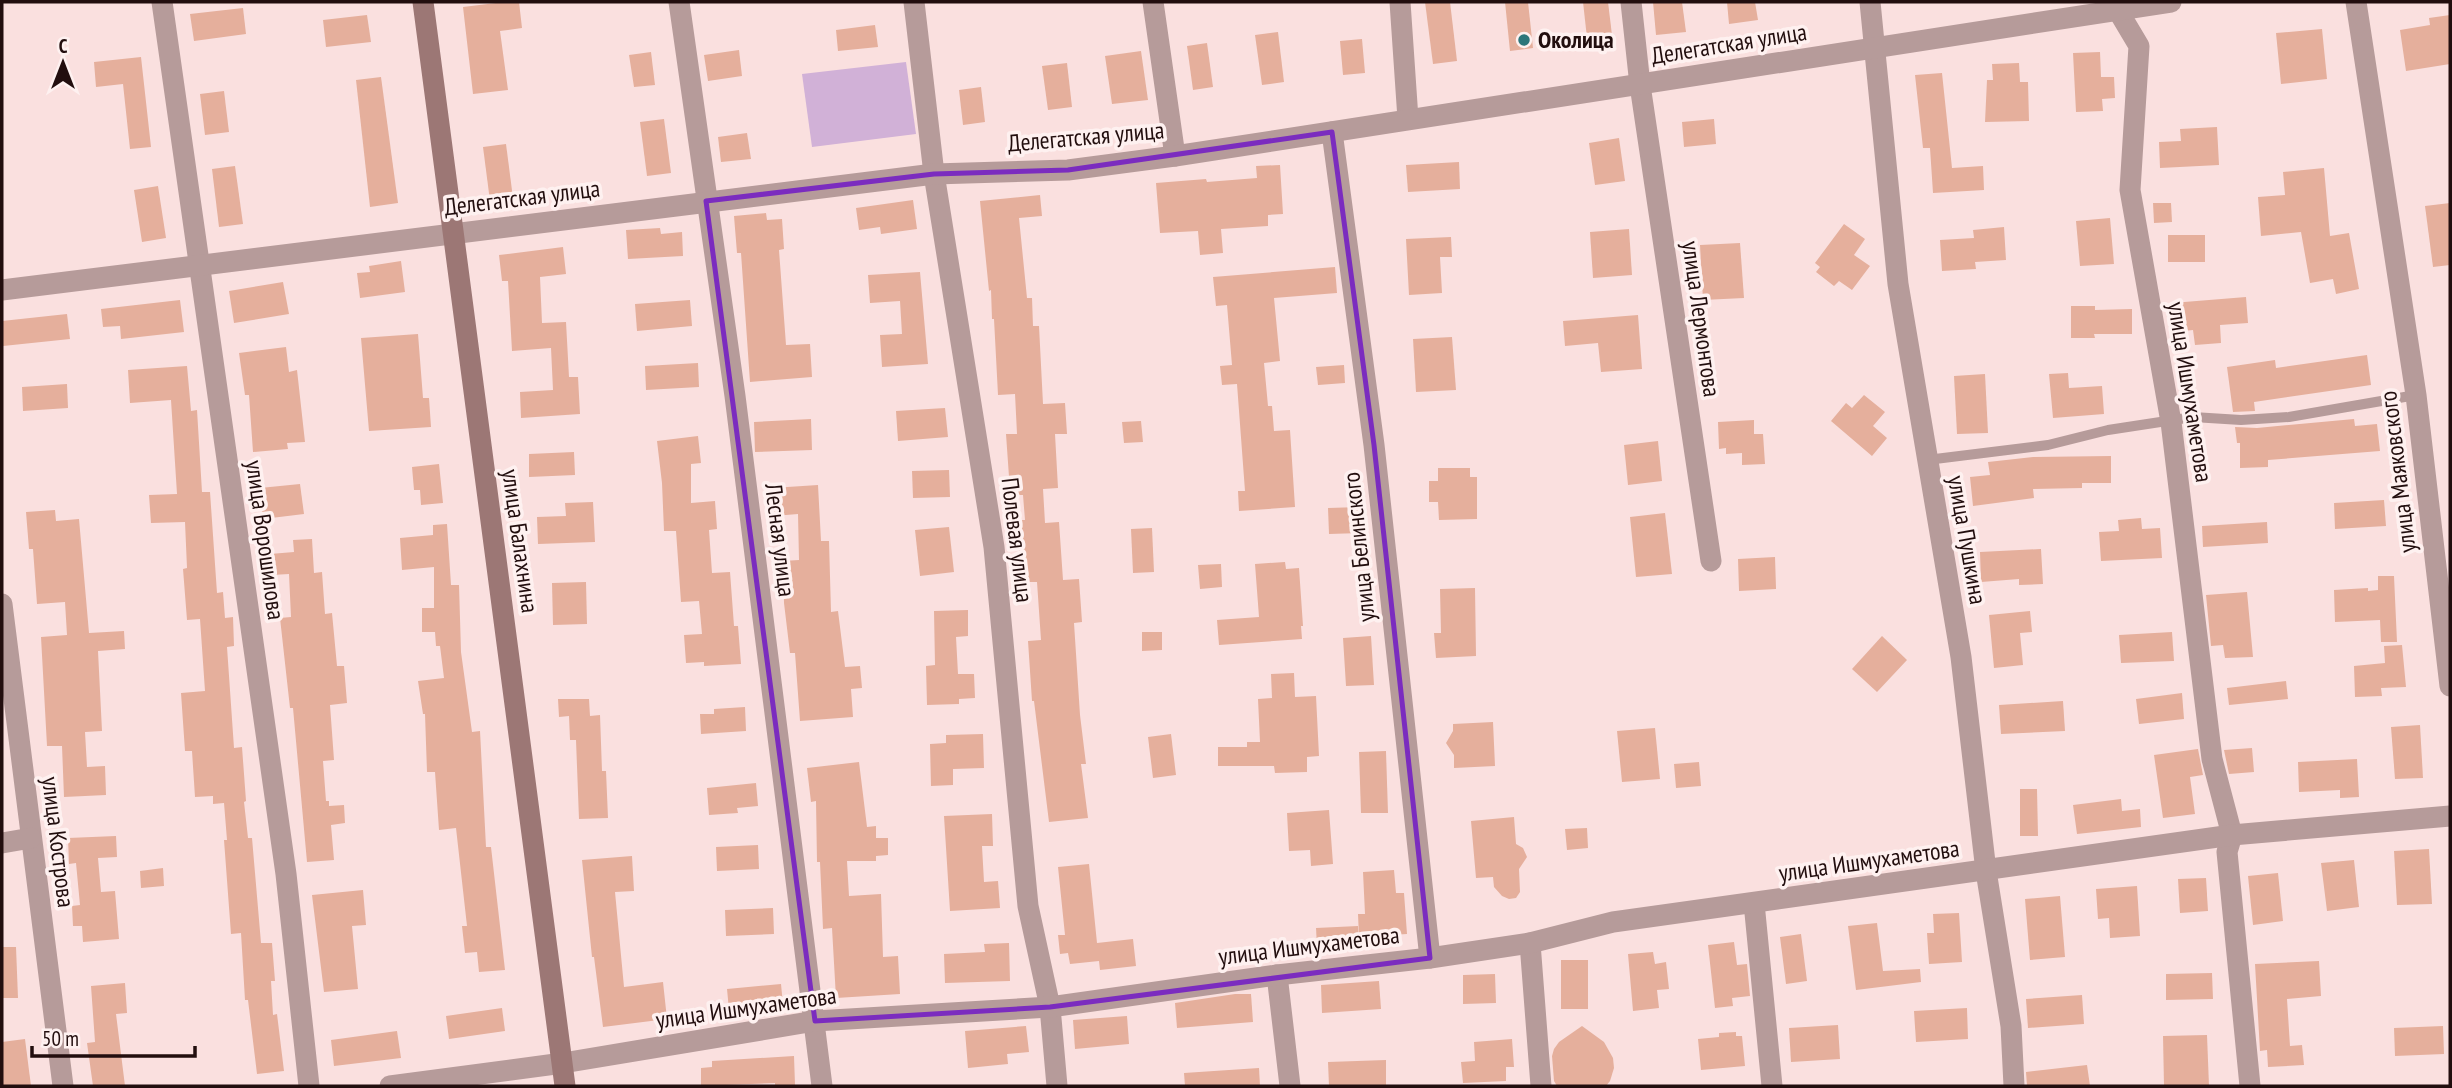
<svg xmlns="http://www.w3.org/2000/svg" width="2452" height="1088" font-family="'PT Sans Narrow',sans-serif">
<rect width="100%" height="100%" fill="#fae0df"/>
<path fill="#d1b1d7" d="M906,62L916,134L812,147L802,74Z"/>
<g fill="#e5af9c">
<path d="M504,2H519L522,28L500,31L508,90L473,94L463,7Z"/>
<path d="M1425,2H1450L1457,61L1433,64Z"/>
<path d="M1505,2H1528L1533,48L1510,51Z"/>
<path d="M1583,2H1608L1612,35L1587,38Z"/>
<path d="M1653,2H1682L1686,32L1656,35Z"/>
<path d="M1727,2H1755L1758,20L1729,24Z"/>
<path d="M243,8L246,34L194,41L190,14Z"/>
<path d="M367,15L371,42L326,47L323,20Z"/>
<path d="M2450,15V64L2406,71L2400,30L2430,25L2429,18Z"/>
<path d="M875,25L878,47L838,51L836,30Z"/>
<path d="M2322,29L2327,79L2281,84L2276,33Z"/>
<path d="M1278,32L1284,82L1262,85L1255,35Z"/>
<path d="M1362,39L1365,73L1343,75L1340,41Z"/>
<path d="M1207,43L1213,87L1193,90L1187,46Z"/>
<path d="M739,50L742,76L708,81L704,55Z"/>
<path d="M1141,51L1148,100L1112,104L1105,56Z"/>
<path d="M651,52L655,85L634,87L629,55Z"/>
<path d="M2100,52L2101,77H2114L2115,98L2102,99L2103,111L2076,112L2073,53Z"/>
<path d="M141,57L151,147L130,149L123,84L96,87L94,62Z"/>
<path d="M1067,63L1072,107L1048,110L1042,66Z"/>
<path d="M2019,63L2020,82H2028L2029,121L1985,122L1987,80H1993L1992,64Z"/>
<path d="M1942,73L1952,168L1983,166L1984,190L1933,193L1930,148H1923L1915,75Z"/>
<path d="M381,77L398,203L370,207L356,80Z"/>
<path d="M981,87L985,122L963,125L959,90Z"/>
<path d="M224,91L229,132L205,135L200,94Z"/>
<path d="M664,119L671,173L647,176L640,122Z"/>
<path d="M1714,119L1716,144L1684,147L1682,122Z"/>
<path d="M2217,127L2219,165L2160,168L2159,142L2181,141L2180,129Z"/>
<path d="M747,133L751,159L721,162L718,137Z"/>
<path d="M1619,138L1625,181L1595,185L1589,143Z"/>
<path d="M506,144L513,198L490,201L483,147Z"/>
<path d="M1459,162L1460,189L1408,192L1406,165Z"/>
<path d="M1280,165L1283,214L1268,215V226L1221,229L1223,253L1200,255L1198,231L1160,233L1156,183L1206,179L1207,182L1257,178L1256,166Z"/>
<path d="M235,166L243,224L219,227L212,169Z"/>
<path d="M2324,168L2330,236L2349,233L2359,289L2336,294L2333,279L2310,283L2301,232L2261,236L2258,197L2285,195L2283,172Z"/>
<path d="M158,186L166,238L142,242L134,190Z"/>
<path d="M1040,195L1042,216L1019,218L1027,298H1032L1033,326H1039L1043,404L1065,403L1067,434H1055L1058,488L1043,489L1045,523L1059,522L1063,580L1079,579L1082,622L1074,623L1080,715L1086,764H1081L1088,818L1049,822L1034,701H1032L1028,641L1041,640L1037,582H1021L1017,520H1025L1023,495H1016L1015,491H1010L1006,434H1017L1015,394L998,395L994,319H992L991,290L989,291L980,201Z"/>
<path d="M913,200L917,229L881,234L880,227L859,230L856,208Z"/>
<path d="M2153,203H2171L2172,222L2154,223Z"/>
<path d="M2450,203V265L2433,267L2425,206Z"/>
<path d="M766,213L767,220L782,219L784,249L779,250L786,345L810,344L812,377L750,382L741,253H737L734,216Z"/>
<path d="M2110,218L2114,264L2080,266L2076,221Z"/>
<path d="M1844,224L1865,239L1854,255L1870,266L1852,290L1839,281L1834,286L1816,272L1820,267L1815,263Z"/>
<path d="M2004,227L2006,260L1975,262L1976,269L1942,271L1940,240L1974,238L1973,230Z"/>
<path d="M660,228L661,234L682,232L683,256L628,259L626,230Z"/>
<path d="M1629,229L1632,275L1593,278L1590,232Z"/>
<rect x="2168" y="235" width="37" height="27"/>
<path d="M1451,237L1452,257H1440L1442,293L1409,295L1406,239Z"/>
<path d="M1740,243L1744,298L1703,300L1700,245Z"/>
<path d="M563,247L566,274L540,277L542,323L566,322L569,377H578L580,414L521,418L520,392L553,390L551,348L512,351L508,281H502L499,255Z"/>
<path d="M401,261L405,292L360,298L357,273L370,272L369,266Z"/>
<path d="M1335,267L1337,293L1274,298L1280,361L1264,363L1268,406H1272L1274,431L1290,430L1295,507L1239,511L1238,491H1245L1237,384L1222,385L1220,366L1232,365L1227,305L1216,306L1213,277Z"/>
<path d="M920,272L928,364L882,367L880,335L902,334L900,301L870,303L868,275Z"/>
<path d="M283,282L289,314L234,323L229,291Z"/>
<path d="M2246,297L2248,323L2220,325L2221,343L2195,345L2193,330L2174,332L2172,303Z"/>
<path d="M180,300L184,332L121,339L120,326L103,327L101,309Z"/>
<path d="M690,300L692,326L637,331L635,304Z"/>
<path d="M2071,306H2095V310L2132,309V334H2094L2095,338H2071Z"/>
<path d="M67,314L70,339L3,346L2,321Z"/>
<path d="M1638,315L1642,369L1601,372L1598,343L1565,346L1563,321Z"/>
<path d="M418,334L423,398H429L431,427L369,431L361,338Z"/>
<path d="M1452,337L1456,390L1416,392L1413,339Z"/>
<path d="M286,347L289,372L297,370L305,442L287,443L288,449L253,452L249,395H245L239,353Z"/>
<path d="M2367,355L2371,385L2254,402L2255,411L2233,412L2227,367L2275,360L2276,368Z"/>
<path d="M698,363L699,387L646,390L645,366Z"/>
<path d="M1344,365L1345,383L1318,385L1316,367Z"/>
<path d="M187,366L191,411L197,410L202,492H210L217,593L223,592L225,618L233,617L234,646L227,647L234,748L242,747L246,801L244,802L248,838H252L261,943H272L275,981H271L273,1015L277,1014L284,1071L257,1074L248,1000H245L241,933L231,934L224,840H227L224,803L213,804V796L195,797L192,751H185L181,693L205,691L200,619L187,620L183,569L187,568L185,522L151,523L149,495L177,494L171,400L130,403L128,370Z"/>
<path d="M2068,373L2069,388L2102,386L2104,414L2053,418L2049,374Z"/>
<path d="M1985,374L1988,433L1957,434L1954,376Z"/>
<path d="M67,384L68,408L23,411L22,387Z"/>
<path d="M1864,395L1885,412L1873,426L1887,438L1872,456L1831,421L1846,403L1852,408Z"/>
<path d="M945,408L948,437L898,441L896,411Z"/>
<path d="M811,419L812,450L755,452L754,422Z"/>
<path d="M2354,419L2355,426L2377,424L2380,451L2268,460V467L2240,468V443H2237L2235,427L2257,428Z"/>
<path d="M1754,420V434H1763L1765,464L1742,465V453L1726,454V448L1719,449L1718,422Z"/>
<path d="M1141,421L1143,442L1124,443L1122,422Z"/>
<path d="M698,436L701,463L691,464V503L715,501L717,529L709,530L712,573L730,572L734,626H738L741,664L704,666V662L686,663L684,635L702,634L699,601L681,602L676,531H664L662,483L657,441Z"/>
<path d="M1658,441L1662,481L1628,485L1624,445Z"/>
<path d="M574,452L575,475L529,477V454Z"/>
<path d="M2111,456V483H2082V488L2033,489L2034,498L1973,506L1970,477L1990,475L1988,462L2033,457Z"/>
<path d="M439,464L443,503L421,505L420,490H414L412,467Z"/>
<path d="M1438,468H1470V477H1477V519L1439,520L1438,502H1429V481H1438Z"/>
<path d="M949,470L950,497L913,498L912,471Z"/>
<path d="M300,484L304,514L263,519L260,488Z"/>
<path d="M818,485L821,541H829L831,612L838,611L845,667L860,666L862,688L851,689L853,717L800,721L795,653H790L784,603L783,561L799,560L798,514L774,516L772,488Z"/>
<path d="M2384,500L2386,526L2335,529L2334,503Z"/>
<path d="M593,502L595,542L538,544L537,517L566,516L565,503Z"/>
<path d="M1360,507L1361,533L1329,534L1328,508Z"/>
<path d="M55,510L56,521L79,519L89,633L124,631L125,649L98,651L102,731L85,732L87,767L105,766L106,795L64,797L62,746H47L41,637L67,635L65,602L37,604L33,549H29L26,512Z"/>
<path d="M1665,513L1672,574L1636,577L1630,517Z"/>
<path d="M2141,518L2142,529L2160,528L2162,558L2101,561L2099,532L2119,531L2118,520Z"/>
<path d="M2267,522L2268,543L2203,547L2202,526Z"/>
<path d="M447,524L451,585H459L461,652L472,732L480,731L486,847H491L505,970L479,972L477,952L465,953L462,926H467L456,828L439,830L435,772H427L425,714H423L418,681L444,678L440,646H436L435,632H422V608H434V567L402,570L400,538L433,535V525Z"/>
<path d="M949,527L954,572L920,576L915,530Z"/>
<path d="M1152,528L1154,572L1133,573L1131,529Z"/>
<path d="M312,539L314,573L322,572L325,614L332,613L337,666H344L347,703L330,705L334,760L323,761L326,801H329V806L344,805L345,823L331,825L334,860L307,862L293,708H290L280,618L291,617L289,574L272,575L270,554L294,552L293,540Z"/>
<path d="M2041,549L2043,584L2019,585V579L1981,582L1980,552Z"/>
<path d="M1775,557L1776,589L1739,591L1738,559Z"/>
<path d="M1285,562L1286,569L1299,568L1303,626H1301L1302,639L1219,645L1217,620L1259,617L1255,564Z"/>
<path d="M1221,564L1222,587L1200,589L1198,565Z"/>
<path d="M2378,576H2394L2397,642H2381L2380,620L2335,622L2334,590L2368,588V591L2378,590Z"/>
<path d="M586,582L587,624L553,625L552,583Z"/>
<path d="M1475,588L1476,656L1436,658L1434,633H1441L1440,589Z"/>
<path d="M2247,592L2253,657L2225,658L2223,645L2211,646L2206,595Z"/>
<path d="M968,610V636L956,637L958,674H974L975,698L959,699V704L927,705L926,666L935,665L934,611Z"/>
<path d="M2030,611L2032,632L2020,633L2023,665L1994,668L1989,615Z"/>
<path d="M1142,632H1162V650L1142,651Z"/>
<path d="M2172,632L2174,661L2121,663L2119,635Z"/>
<path d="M1371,636L1374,685L1346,686L1343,638Z"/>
<path d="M1882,636L1907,660L1877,692L1852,669Z"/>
<path d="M2402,645L2406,687L2381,688L2382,696L2355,697L2354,666L2385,663L2384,646Z"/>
<path d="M1294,673L1295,697L1316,696L1319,756L1307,757V772L1275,773L1274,766H1218V747H1247V742H1260L1258,699L1272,698L1271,674Z"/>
<path d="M2286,681L2288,699L2229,705L2227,688Z"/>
<path d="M2182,693L2184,719L2139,724L2136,699Z"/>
<path d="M558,699H589L590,716L600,715L602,771H606L608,818L579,819L576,740H570L569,716L559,717Z"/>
<path d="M2063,701L2065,731L2001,734L1999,705Z"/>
<path d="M745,707L746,731L701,734L700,714H714V709Z"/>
<path d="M1493,722L1495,766L1454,768V755L1446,743L1453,731V724Z"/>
<path d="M2420,725L2423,778L2395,779L2391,727Z"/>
<path d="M1655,728L1660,779L1622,782L1617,731Z"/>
<path d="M983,734L984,768L953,769V785L931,786L930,744L946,743V735Z"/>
<path d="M1171,734L1176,775L1153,778L1148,737Z"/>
<path d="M2252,748L2254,772L2229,774L2224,750Z"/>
<path d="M2198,749L2203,775L2190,777L2195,814L2163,818L2154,755Z"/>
<path d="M1386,751L1388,813H1361L1359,752Z"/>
<path d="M2357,759L2359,797L2340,798V790L2299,792L2298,762Z"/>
<path d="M859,762L867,827L876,826V838H888V855L876,856V861H847L849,896L881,894L883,957L898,956L900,994L836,998L832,928L823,929L820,862H817L816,801L811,802L807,768Z"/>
<path d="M1699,762L1701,786L1676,788L1674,764Z"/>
<path d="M756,783L758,806L737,808L738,813L709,815L707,788Z"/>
<path d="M2020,789H2037L2038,836H2020Z"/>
<path d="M2121,799L2122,811L2140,809L2141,827L2077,834L2073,805Z"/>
<path d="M1329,810L1333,864L1311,866L1310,850L1289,851L1287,813Z"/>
<path d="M992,814L993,846H982L984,882L998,881L1000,908L950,911L944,816Z"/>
<path d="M1514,817L1516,844L1523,848L1527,857L1519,869L1520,892L1516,898L1509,899L1502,896L1494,887L1493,877L1476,878L1471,821Z"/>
<path d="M1587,828L1588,848L1567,850L1565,829Z"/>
<path d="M116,836L117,857L98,858L101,892L115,891L119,939L83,942L82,926H73L72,906L80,905L76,863L69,864L68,838Z"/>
<path d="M758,845L759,869L717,871L716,847Z"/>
<path d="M2429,849L2432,904L2397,905L2394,851Z"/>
<path d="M632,856L634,891L615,892L624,987L663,982L667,1019L603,1027L594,957H592L582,860Z"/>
<path d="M2354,860L2359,907L2327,911L2321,863Z"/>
<path d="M1089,864L1097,943L1133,939L1136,966L1100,970L1099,961L1070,964L1068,953L1060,954L1058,935H1065L1058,867Z"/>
<path d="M163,868L164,886L141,888L140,871Z"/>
<path d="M1394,870L1396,893H1404L1407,934L1359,937L1358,914H1365L1363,872Z"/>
<path d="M2278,873L2283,921L2253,925L2248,876Z"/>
<path d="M2206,878L2208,911L2180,913L2178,879Z"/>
<path d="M2137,886L2140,936L2110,938L2109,918L2098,919L2096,889Z"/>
<path d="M363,890L366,925L352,926L358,989L324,992L312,895Z"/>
<path d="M2060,896L2065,957L2030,960L2025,899Z"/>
<path d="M773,908L774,934L726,936L725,910Z"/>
<path d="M1959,913L1962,962L1929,964L1927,933H1934L1933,914Z"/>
<path d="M1877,923L1883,971L1920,969L1921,982L1856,990L1848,926Z"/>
<path d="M1358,926L1359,943L1317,946L1316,928Z"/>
<path d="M1801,934L1807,981L1786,984L1780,937Z"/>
<path d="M1734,942L1737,965L1747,964L1750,996L1732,998L1733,1006L1715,1008L1708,945Z"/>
<path d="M1009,943L1010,981L945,983L944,954L985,952L984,944Z"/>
<path d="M2,947H16L18,998H2Z"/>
<path d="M1653,952L1655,964L1666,962L1669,989L1657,990L1659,1008L1633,1011L1628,954Z"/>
<rect x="1561" y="960" width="27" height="49"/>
<path d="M2319,961L2321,996L2287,999L2290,1046L2302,1045L2304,1065L2268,1067L2267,1050L2260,1051L2255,964Z"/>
<path d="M2212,973L2213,999L2166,1000V974Z"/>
<path d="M1495,974L1496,1003L1463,1004V975Z"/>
<path d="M1379,981L1381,1009L1322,1013L1321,985Z"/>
<path d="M125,983L127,1013L116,1014L125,1086H93L87,1043L95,1042L91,986Z"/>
<path d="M781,984L783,1005L729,1010L727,989Z"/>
<path d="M1235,994H1251L1253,1022L1177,1028L1175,1003Z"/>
<path d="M2082,995L2084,1024L2028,1028L2026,999Z"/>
<path d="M502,1008L505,1031L449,1039L446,1016Z"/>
<path d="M1967,1008L1968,1039L1916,1042L1914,1011Z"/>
<path d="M1127,1016L1129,1044L1075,1049L1073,1020Z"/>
<path d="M1838,1025L1840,1059L1791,1062L1789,1028Z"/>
<path d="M1026,1026L1029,1052L1007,1054L1008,1064L968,1068L965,1031Z"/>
<path d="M1582,1026L1604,1042L1613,1058L1614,1068L1610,1081L1606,1086H1557L1554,1081L1552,1056L1554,1049L1559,1042Z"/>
<path d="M2443,1026L2444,1054L2395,1056L2394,1028Z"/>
<path d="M397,1031L401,1058L334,1066L331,1040Z"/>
<path d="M1736,1032V1036H1742L1745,1066L1701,1070L1698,1039L1719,1037V1033Z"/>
<path d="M2207,1035L2209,1086H2164L2163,1036Z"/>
<path d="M25,1039L31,1086H2V1042Z"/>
<path d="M1512,1039L1514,1067H1506V1081L1463,1083L1461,1062L1475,1061L1474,1042Z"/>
<path d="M794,1056L795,1085L775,1086V1083L701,1086V1068L712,1067V1061Z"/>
<path d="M1386,1060V1086H1329L1328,1062Z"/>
<path d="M2087,1065L2090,1086H2027L2026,1072Z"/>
<path d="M1259,1068L1260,1086H1185L1184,1073Z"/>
</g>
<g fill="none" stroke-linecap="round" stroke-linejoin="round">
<path stroke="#b69b9a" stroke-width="10" d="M1927,460L2048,445L2108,430L2193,417L2241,420L2289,417L2416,395"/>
<g stroke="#b69b9a" stroke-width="21">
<path d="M162,2L286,874L309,1086"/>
<path d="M679,2L735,396L822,1086"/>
<path d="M914,2L934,174L994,547L1028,906L1050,1007L1057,1086"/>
<path d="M1153,2L1175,156"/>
<path d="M1400,2L1408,119"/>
<path d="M1631,2L1640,85L1711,561"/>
<path d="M1870,2L1898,284L1961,657L1986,871L2011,1026L2014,1086"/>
<path d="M2116,2L2117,9L2139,46L2130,190L2171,422L2212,759L2232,835L2227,852L2250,1086"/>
<path d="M2356,2L2416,395L2450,686"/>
<path d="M1332,132L1374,445L1430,958"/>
<path d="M2,290L934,174L1068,170L1175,156L2171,2"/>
<path d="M2,604L63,1086"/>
<path d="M2,843L31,838"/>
<path d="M1754,903L1772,1086"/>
<path d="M1530,943L1541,1086"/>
<path d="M1277,975L1290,1086"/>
<path d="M390,1086L563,1063L815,1021L1050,1007L1277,975L1430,958L1530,943L1613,922L2232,835L2450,816"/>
</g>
<path stroke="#9c7775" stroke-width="21" d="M423,2L565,1086"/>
</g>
<path fill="none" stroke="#7b2cbf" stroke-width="5" stroke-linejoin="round" d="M1332,132L1374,445L1430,958L1050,1007L815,1021L706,201L934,174L1068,170Z"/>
<circle fill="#2c767a" stroke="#fef1f0" stroke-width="2.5" cx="1524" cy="40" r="7"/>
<g text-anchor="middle" stroke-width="7" stroke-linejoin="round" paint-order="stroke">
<g font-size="24" font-weight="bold" fill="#220e0e" stroke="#fef1f0" text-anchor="start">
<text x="1538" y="48">Околица</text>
</g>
<g font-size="24" fill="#220e0e" stroke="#fef1f0">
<text transform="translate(1729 44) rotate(-9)" y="8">Делегатская улица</text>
<text transform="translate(1086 137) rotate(-5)" y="8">Делегатская улица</text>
<text transform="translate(522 198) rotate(-7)" y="8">Делегатская улица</text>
<text transform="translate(1701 319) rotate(82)" y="8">улица Лермонтова</text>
<text transform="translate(2190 392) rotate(81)" y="8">улица Ишмухаметова</text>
<text transform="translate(2398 472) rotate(-97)" y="8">улица Маяковского</text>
<text transform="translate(265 540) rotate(82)" y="8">улица Ворошилова</text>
<text transform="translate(780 540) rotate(83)" y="8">Лесная улица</text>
<text transform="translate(1017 540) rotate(83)" y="8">Полевая улица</text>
<text transform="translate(1967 540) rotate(80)" y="8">улица Пушкина</text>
<text transform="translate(520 541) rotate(82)" y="8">улица Балахнина</text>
<text transform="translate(1359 547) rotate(-96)" y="8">улица Белинского</text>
<text transform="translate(58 842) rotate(83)" y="8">улица Кострова</text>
<text transform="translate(1869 861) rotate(-8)" y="8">улица Ишмухаметова</text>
<text transform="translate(1309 946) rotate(-7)" y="8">улица Ишмухаметова</text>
<text transform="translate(746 1008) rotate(-8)" y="8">улица Ишмухаметова</text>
</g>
</g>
<rect width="2452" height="1088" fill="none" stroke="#220e0e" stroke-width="7"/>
<g transform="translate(63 63)" stroke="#fef1f0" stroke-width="5" paint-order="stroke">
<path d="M0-5L12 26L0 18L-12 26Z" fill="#220e0e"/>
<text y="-10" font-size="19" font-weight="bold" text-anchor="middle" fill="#220e0e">С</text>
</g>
<path d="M32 1046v10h163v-10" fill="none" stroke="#220e0e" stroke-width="3.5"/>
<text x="42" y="1046" font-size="21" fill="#220e0e" stroke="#fef1f0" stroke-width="5" paint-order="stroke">50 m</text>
</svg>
